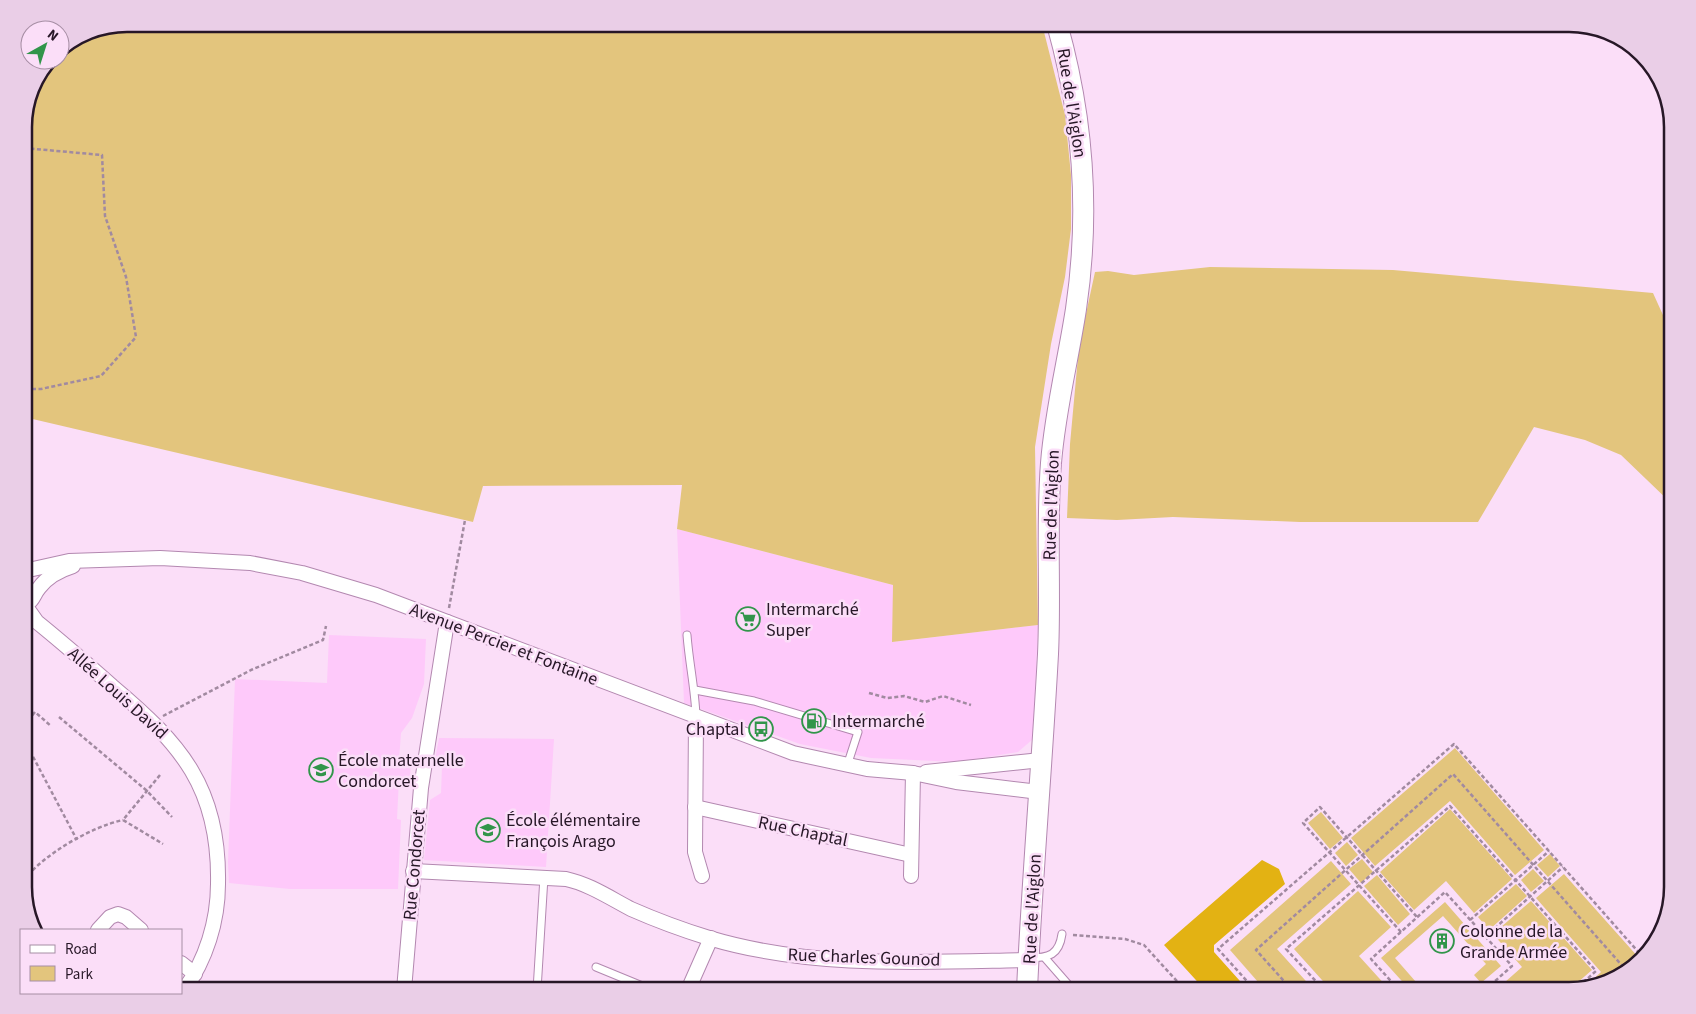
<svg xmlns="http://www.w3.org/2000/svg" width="1696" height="1014" font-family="'Source Sans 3',sans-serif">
<rect width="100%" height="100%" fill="#fbdef8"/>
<g fill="#fec9fa">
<path d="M677,529L893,585V642L1038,625L1033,739L1018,752L957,762L871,758L800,744L684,703Z"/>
<path d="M329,635L426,639L424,684L412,718L401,733L399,760L411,761L410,779H399L397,819L401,820L398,889H290L229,883L228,862L235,679L327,683Z"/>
<path d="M439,738L554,739L546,867L424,860L430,800L441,793L442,766L434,765Z"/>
</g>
<g fill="#e3c57d">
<path d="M127,24H1042L1065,115L1071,175V229L1065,277L1051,344L1035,447L1038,625L892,642L893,585L677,529L682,485L483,486L473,522L24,417V121L32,87L50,60H60V50L88,32Z"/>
<path d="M1210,267L1393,270L1653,293L1672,335V504L1621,455L1585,440L1534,427L1478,522H1300L1173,517L1117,520L1067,518L1070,444L1079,346L1095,272L1108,271L1134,275Z"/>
<path d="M1455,748L1544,850L1515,875L1450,801L1375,866L1351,838Z"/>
<path d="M1450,809L1512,879L1474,913L1446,881L1414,910L1380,872Z"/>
<path d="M1321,812L1343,838L1330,849L1308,823Z"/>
<path d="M1347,842L1358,855L1346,866L1335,853Z"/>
<path d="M1550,854L1560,866L1548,877L1537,865Z"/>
<path d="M1362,859L1373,872L1361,883L1349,869Z"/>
<path d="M1331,861L1351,884L1277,949L1314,990H1265L1230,950Z"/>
<path d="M1533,869L1544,881L1531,892L1521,880Z"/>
<path d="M1564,874L1639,958L1620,977L1586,986L1601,972L1536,898Z"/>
<path d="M1377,875L1410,914L1398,925L1364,886Z"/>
<path d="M1516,884L1527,896L1489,930L1478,917Z"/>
<path d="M1358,891L1391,927L1359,956L1388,988L1386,990H1331L1294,949Z"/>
<path d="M1531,901L1592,970L1569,990H1496L1522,967L1493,934Z"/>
<path d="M1445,902L1501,966L1481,983L1474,975L1486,964L1443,916L1395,958L1423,990H1410L1381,958Z"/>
</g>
<path fill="#e3b213" d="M1262,860L1279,869L1285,884L1214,945V952L1248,990H1205L1164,945Z"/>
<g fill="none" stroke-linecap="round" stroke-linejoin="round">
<g stroke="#b388b0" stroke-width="9">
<g id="service">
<path d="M687,635C689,662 695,689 696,716"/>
<path d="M695,690L754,701L858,732L847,766"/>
<path d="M1029,958C1049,958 1059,955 1062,934"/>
<path d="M1045,958L1073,990"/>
<path d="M596,967L652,990"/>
<path d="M537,990L544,877"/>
</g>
</g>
<g stroke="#b388b0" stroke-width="16">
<g id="minor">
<path d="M24,571L69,561L160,558L250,563L302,573L376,595L793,753L867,769L913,773L956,782L1039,792"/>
<path d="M24,605C34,601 33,595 39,588C47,577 60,570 73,566"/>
<path d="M25,605L37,622C63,643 87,664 112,686C181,744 220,788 218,884C218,921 206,960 184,990"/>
<path d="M696,718L695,852L702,876"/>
<path d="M926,772L1041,760"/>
<path d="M695,807L911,855"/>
<path d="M413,871L566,879C589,884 610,898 631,909C656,920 683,930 709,938C812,969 923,962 1029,960"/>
<path d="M911,876L913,773"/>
<path d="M98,930L110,917L118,914L126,917L141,930"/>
<path d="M181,963L195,974"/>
<path d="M404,990L421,788L447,622"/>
<path d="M688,990L711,938"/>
</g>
</g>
<g stroke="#b388b0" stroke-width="22">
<path id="secondary" d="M1027,990C1032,878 1042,766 1048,654C1051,591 1046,526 1051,463C1055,411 1068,361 1076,309C1090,214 1083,116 1057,24"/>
</g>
<g stroke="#a18aa0" stroke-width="2.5" stroke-dasharray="4 2.5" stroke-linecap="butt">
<path d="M24,148L102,155L105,216L126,277L136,337L101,376L41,389H24"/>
<path d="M449,608L465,520"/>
<path d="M869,693L887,698L904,696L925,702L943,696L971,705"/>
<path d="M163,716L251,670L323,640L326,626"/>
<path d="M59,717L146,790L172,817"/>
<path d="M24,725L35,712L51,726"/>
<path d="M30,751L77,840"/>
<path d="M160,775L123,820L163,844"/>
<path d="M24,880C44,854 91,827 123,820"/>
<path d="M1470,920L1549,851"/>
<path d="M1401,932L1303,823L1320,807L1417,917"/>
<path d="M1073,935L1125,939L1144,945L1185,990"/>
<path d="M1485,937L1563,867"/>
<path d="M1255,990L1218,949L1454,744L1641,955"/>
<path d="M1292,990L1256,950L1453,774L1626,970"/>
<path d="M1324,990L1286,949L1450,806L1596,971L1577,988"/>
<path d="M1392,990L1396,987"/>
<path d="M1399,990L1371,959L1445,892L1512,966L1485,990"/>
</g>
<use href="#service" stroke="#fff" stroke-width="7"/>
<use href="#minor" stroke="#fff" stroke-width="14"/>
<use href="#secondary" stroke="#fff" stroke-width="20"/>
</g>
<defs>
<g id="supermarket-ring" transform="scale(1.25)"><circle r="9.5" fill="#fbdef8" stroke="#31954a" stroke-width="1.5"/><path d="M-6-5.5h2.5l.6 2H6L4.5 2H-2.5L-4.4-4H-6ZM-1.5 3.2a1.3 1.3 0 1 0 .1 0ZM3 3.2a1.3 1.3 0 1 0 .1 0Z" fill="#31954a"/></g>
<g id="fuel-ring" transform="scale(1.25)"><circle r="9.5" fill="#fbdef8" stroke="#31954a" stroke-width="1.5"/><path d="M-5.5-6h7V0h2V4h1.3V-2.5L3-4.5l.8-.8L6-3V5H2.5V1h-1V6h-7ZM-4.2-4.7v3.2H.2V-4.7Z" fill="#31954a"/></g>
<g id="bus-ring" transform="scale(1.25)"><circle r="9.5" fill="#fbdef8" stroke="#31954a" stroke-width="1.5"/><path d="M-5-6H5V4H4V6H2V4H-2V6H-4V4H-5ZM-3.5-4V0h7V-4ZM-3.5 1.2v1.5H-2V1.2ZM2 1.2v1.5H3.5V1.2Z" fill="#31954a"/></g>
<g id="school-ring" transform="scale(1.25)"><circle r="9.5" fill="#fbdef8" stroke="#31954a" stroke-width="1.5"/><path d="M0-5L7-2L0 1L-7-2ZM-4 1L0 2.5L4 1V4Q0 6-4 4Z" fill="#31954a"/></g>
<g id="building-ring" transform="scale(1.25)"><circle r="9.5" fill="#fbdef8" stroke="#31954a" stroke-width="1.5"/><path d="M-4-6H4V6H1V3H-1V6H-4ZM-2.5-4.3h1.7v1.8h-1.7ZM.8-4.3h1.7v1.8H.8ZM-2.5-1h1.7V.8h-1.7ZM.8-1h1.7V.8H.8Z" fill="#31954a"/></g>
</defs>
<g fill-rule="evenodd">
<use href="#supermarket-ring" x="748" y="619"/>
<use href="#fuel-ring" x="814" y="721"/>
<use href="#bus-ring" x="761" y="729"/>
<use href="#school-ring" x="321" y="770"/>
<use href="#school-ring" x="488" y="830"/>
<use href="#building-ring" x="1442" y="941"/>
</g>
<g text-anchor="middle" stroke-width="5" stroke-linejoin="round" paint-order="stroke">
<g font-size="18" fill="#271727" stroke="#fbdef8">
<text transform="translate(1072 103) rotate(81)" y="6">Rue de l'Aiglon</text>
<text transform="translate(1051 505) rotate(-88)" y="6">Rue de l'Aiglon</text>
<text transform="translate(504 644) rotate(21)" y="6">Avenue Percier et Fontaine</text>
<text transform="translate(118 693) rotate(42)" y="6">Allée Louis David</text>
<text transform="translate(803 831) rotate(12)" y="6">Rue Chaptal</text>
<text transform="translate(414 865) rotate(-85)" y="6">Rue Condorcet</text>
<text transform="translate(1032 909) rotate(-87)" y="6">Rue de l'Aiglon</text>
<text transform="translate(864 957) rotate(2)" y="6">Rue Charles Gounod</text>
</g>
<g font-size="18" fill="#271727" stroke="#fbdef8" text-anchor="start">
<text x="766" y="615">Intermarché<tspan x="766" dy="21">Super</tspan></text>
<text x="832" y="727">Intermarché</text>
<text x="744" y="735" text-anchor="end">Chaptal</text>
<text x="338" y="766">École maternelle<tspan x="338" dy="21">Condorcet</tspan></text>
<text x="506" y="826">École élémentaire<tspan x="506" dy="21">François Arago</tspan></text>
<text x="1460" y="937">Colonne de la<tspan x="1460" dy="21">Grande Armée</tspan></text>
</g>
</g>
<path d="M0 0H1696V1014H0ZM127 32H1569A95 95 0 0 1 1664 127V887A95 95 0 0 1 1569 982H127A95 95 0 0 1 32 887V127A95 95 0 0 1 127 32Z" fill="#eacee7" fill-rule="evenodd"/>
<path fill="none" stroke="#271727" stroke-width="2.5" d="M127 32H1569A95 95 0 0 1 1664 127V887A95 95 0 0 1 1569 982H127A95 95 0 0 1 32 887V127A95 95 0 0 1 127 32Z"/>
<rect x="20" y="929" width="162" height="65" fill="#fbdef8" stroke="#a68ea4"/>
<rect x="30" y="945" width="25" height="8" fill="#ffffff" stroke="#a68ea4"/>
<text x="65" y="954" font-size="15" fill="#271727">Road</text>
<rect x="30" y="966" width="25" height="15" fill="#e3c57d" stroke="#a68ea4"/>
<text x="65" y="979" font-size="15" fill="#271727">Park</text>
<g transform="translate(45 45) rotate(39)"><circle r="24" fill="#fbdef8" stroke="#a68ea4"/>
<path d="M0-4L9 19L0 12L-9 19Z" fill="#31954a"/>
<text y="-8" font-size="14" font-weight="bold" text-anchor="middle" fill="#271727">N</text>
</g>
</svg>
